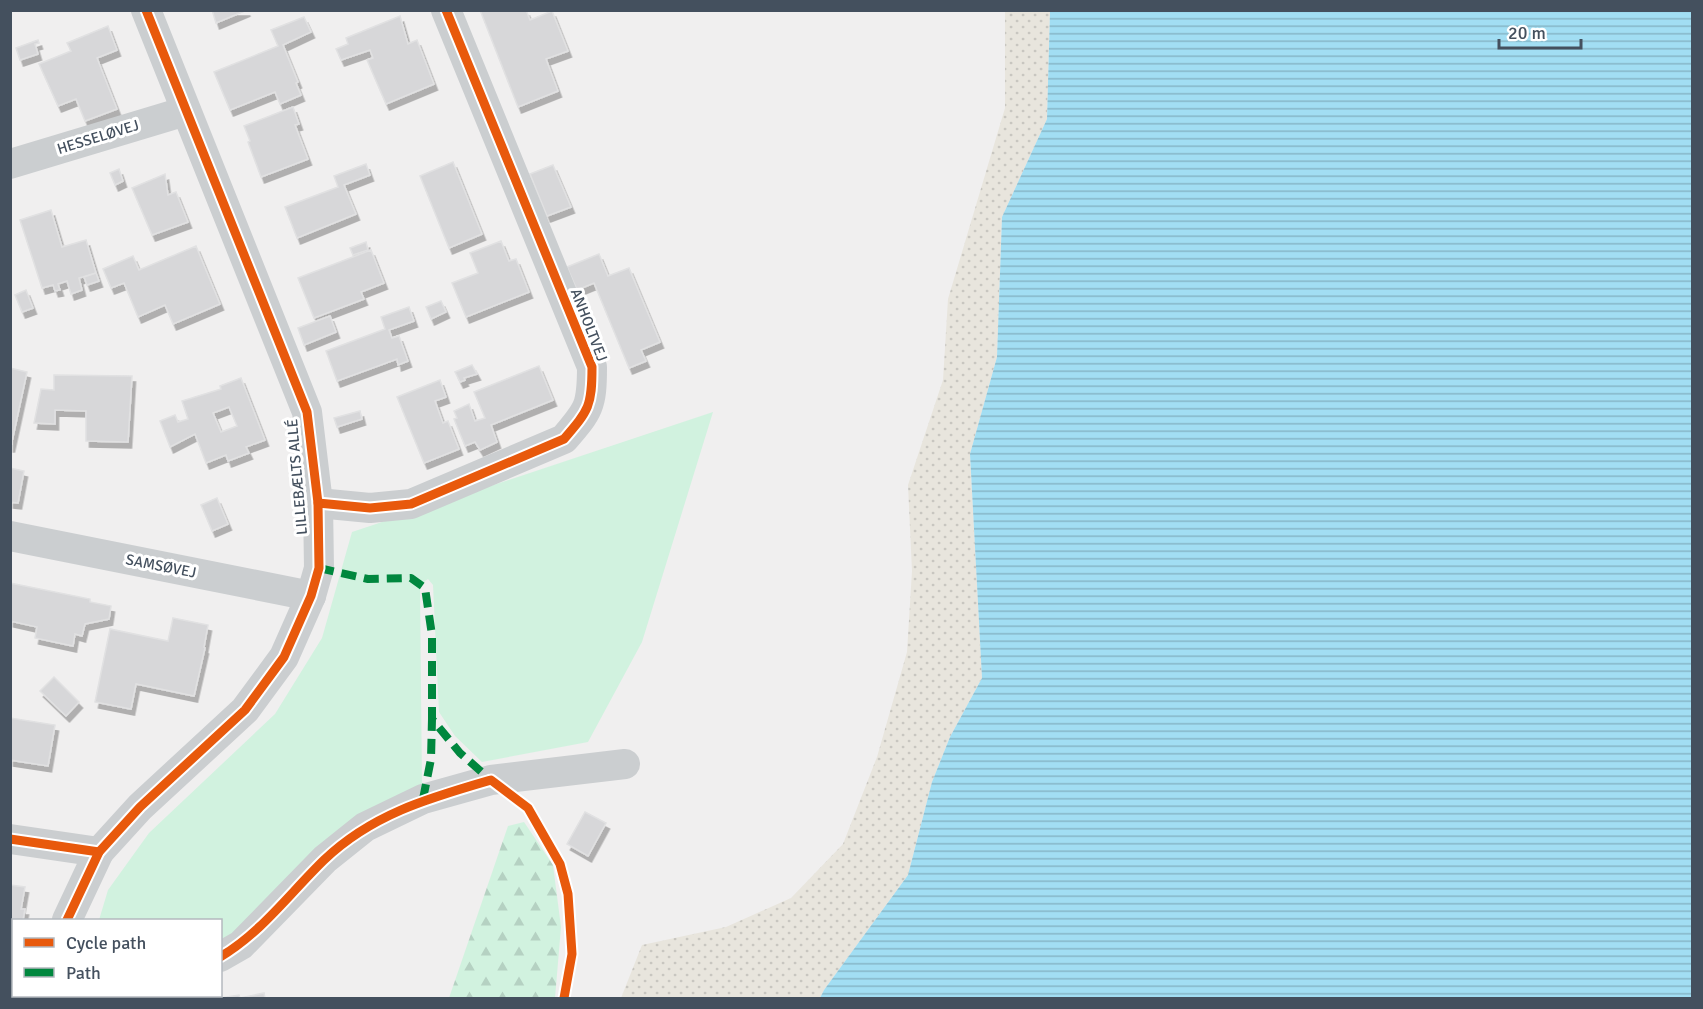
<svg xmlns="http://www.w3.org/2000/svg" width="1703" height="1009" font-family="Signika,sans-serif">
<defs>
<pattern id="forest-firs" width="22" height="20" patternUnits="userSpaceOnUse" patternTransform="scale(1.5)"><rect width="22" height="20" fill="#d1f2df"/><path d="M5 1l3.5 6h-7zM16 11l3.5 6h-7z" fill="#b5d1c2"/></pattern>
<pattern id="sand-dots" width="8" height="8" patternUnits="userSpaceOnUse" patternTransform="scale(1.5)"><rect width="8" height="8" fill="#e8e5dd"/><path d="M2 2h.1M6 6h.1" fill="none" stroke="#c8c6c0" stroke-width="1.8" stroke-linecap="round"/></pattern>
<pattern id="water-rules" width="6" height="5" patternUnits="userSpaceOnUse" patternTransform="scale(1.5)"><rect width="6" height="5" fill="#a2def3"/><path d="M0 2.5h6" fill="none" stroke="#86b6c8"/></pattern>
<filter id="shadow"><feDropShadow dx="3.5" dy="6" stdDeviation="0" flood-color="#0004"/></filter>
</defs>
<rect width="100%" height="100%" fill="#f0efef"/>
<path fill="#d1f2df" d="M713,412L642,642L588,742L482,762L455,736L439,712L433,585L428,579L420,585L422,787L221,944L220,920H99L108,890L149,833L275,714L322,638L352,532Z"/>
<path fill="url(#forest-firs)" d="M524,822L553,865L561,927L555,998H449L508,826Z"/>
<path fill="url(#sand-dots)" d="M1005,11H1050L1047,119L1002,217L997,357L970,454L982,678L950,737L932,782L908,875L824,990L820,998H621L642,945L726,927L791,898L843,844L877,757L907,652L912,571L908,485L943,380L948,299L1005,108Z"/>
<path fill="url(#water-rules)" d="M1050,11H1692V998H820L824,990L908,875L932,782L950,737L982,678L970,454L997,357L1002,217L1047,119Z"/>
<g fill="#d7d7d9" stroke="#e1e1e2" stroke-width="1.5" fill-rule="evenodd" filter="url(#shadow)">
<path d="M212,10H247L216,23Z"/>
<path d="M480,10H526L530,20L552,11L568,51L546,59L558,91L518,107Z"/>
<path d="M400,16L408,44L417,40L434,84L386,104L367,60L373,58L370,50L341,60L336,49L348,44L346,38Z"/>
<path d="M304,17L311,32L283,45L298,82L296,83L301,95L280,104L275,92L230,110L214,72L278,46L271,30Z"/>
<path d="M108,26L117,50L97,58L117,109L85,121L76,99L58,106L39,64L71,51L67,43Z"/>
<path d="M38,40L39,43L35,44L38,54L20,60L16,48Z"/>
<path d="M293,107L299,124L295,125L308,159L261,177L248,142L250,141L244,126Z"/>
<path d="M453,162L482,234L449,248L420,176Z"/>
<path d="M366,164L370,175L344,185L356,214L297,238L285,207L338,187L334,176Z"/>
<path d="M553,165L571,207L547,216L530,174Z"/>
<path d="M119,169L123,181L115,185L110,173Z"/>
<path d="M165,174L168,195L176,192L188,222L152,235L132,188Z"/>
<path d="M51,210L62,247L86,240L96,273L79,278L82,290L71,294L67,281L58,284L60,290L55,291L53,285L42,288L20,220Z"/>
<path d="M501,241L509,261L516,259L529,292L466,317L452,283L478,273L470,253Z"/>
<path d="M366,242L368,250L353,255L350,248Z"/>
<path d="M196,246L220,304L173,324L165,305L138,317L124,283L111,288L103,269L133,256L139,270Z"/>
<path d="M371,250L384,283L361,292L364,299L314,318L298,278Z"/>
<path d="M599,254L608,276L629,268L660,342L641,350L646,361L629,368L594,283L577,290L567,267Z"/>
<path d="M96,273L99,281L87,285L84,277Z"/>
<path d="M26,290L33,308L22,312L15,295Z"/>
<path d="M441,301L446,312L431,319L426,307Z"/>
<path d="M409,307L414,321L389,330L392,338L399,336L408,361L398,365L397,359L337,381L326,351L385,329L381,317Z"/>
<path d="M330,316L336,332L304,345L298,328Z"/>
<path d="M472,365L477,374L464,378L465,380L460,382L455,372Z"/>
<path d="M539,366L553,400L491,425L497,442L480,450L475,442L465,446L454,419L457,418L454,411L469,404L475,421L485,418L474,392Z"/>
<path d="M10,368L27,372L11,446H10Z"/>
<path d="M54,375L132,376L128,442L86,441V411L55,410V424L34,423L41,389L54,390Z"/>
<path d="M241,378L265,440L246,447L249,453L228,461L226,455L206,463L195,434L170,447L160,421L175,415L178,422L188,419L182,401L221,389L220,386ZM229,407L237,426L221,432L213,413Z"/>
<path d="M440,380L446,397L435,401L443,423L448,421L459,449L424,463L397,397Z"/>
<path d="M360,411L362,419L337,427L334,418Z"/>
<path d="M10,468L24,471L18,503L10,502Z"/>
<path d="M217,498L228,524L212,531L201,505Z"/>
<path d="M10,583L90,599V602L111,606L109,619L85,624L82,636L75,634L73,646L35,638L37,627L10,621Z"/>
<path d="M173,618L208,625L204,647L205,648L194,696L136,684L131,709L95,702L110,629L168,641Z"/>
<path d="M54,677L79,702L66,716L40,691Z"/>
<path d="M10,718L55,725L48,766L10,760Z"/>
<path d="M585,812L606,823L588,856L567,844Z"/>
<path d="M10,885L25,887L21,909H25L23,920H14V976H10Z"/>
<path d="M264,993L265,998H220L239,995L240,998Z"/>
</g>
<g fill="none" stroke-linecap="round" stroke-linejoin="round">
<g stroke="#cbced0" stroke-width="30">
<path d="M10,164L186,111"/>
<path d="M318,503L370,508L411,504L564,439C589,410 592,406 592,367L446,10"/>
<path d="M10,536L311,596"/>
<path d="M10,839L99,852"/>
<path d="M67,920L99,852L140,807L245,710L284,657L311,596L319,568L318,503L307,412L146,10"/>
<path d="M220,957L241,945L325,859L365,827L423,799L491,780L625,764"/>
<path d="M53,996H61"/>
</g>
<g stroke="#00873e" stroke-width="8" stroke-dasharray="15 8" stroke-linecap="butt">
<path d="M319,568L368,579L411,578L425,588L432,635V719L460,753L493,782"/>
<path d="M423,799L431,759L432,719"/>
</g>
<g stroke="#fff" stroke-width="13">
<g id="cycleway">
<path d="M318,503L370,508L411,504L564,439C589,410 592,406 592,367L446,10"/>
<path d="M10,839L99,852"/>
<path d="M67,920L99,852L140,807L245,710L284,657L311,596L319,568L318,503L307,412L146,10"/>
<path d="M220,957C261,933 290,893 324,860C372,814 429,798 491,780L528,808L560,864L568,894L572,954L564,998"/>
</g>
</g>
<use href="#cycleway" stroke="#e8590c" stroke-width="9"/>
</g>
<g text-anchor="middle" stroke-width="6" stroke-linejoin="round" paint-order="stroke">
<g font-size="15" fill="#44505e" stroke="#fff">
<text transform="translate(98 137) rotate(-17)" y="5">HESSELØVEJ</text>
<text transform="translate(589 325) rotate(69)" y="5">ANHOLTVEJ</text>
<text transform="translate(297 477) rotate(-95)" y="5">LILLEBÆLTS ALLÉ</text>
<text transform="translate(161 566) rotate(11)" y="5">SAMSØVEJ</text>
</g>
</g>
<rect width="1703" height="1009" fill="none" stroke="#44505e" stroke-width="24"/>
<rect x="12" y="919" width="210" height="78" fill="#ffffff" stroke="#b4b9bf" stroke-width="1.5"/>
<rect x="24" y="938" width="30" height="9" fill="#e8590c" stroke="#b4b9bf" stroke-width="1.5"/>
<text x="66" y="949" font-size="18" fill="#44505e">Cycle path</text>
<rect x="24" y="968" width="30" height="9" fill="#00873e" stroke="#b4b9bf" stroke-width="1.5"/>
<text x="66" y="979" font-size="18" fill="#44505e">Path</text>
<path d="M1499 39v9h82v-9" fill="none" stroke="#44505e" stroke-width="3"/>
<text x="1508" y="39" font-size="18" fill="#44505e" stroke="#ffffff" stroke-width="4.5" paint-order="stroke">20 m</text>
</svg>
